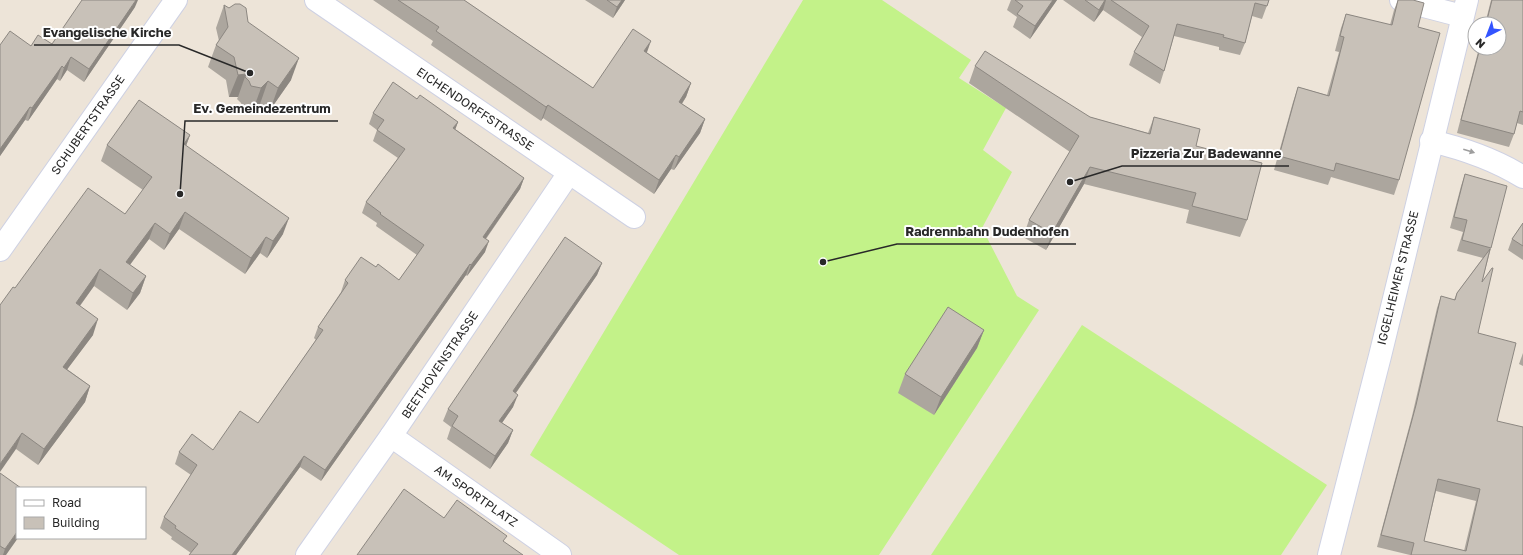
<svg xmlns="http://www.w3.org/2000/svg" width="1523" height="555" font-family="'Golos Text',sans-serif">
<rect width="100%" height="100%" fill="#ede4d8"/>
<g fill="#c3f289">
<path d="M803,0H882L971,60L959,78L1006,108L983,150L1012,172L982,228L1017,296L1039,310L879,555H679L530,455Z"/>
<path d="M1082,325L1327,485L1281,555H931Z"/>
</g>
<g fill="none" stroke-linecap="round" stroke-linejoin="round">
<g stroke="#ced1e3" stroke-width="24">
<g id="minor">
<path d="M316,0L634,217"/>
<path d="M1401,0L1462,16"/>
<path d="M1431,141C1465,149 1494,159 1523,177"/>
<path d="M0,250L176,0"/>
<path d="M391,436L560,555"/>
<path d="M307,555L391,436L569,173"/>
</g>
</g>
<g stroke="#ced1e3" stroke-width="24">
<path id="tertiary" d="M1329,555L1380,356L1467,0"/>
</g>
<use href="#minor" stroke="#fff" stroke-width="22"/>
<use href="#tertiary" stroke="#fff" stroke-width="22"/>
</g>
<g fill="#aca69e" fill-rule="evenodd">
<path d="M373,0H464L593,88L646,52L691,83L686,97L682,104L705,119L700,133L674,170L671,169L654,194L543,118L541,121L431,45L433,41Z"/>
<path d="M585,0H625L613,18Z"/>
<path d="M1011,0H1057L1030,39L1013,27L1017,17L1007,10Z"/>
<path d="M1063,0H1269L1262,19L1252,16L1245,43L1240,55L1219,50V47L1174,36L1164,71L1160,84L1129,65L1134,52L1142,37L1103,10L1094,22Z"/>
<path d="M1398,0H1413L1418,27L1399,180L1394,195L1331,177L1328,185L1274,170L1293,102L1298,87L1327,95L1339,52L1335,51L1341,28L1346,14L1390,25L1394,10Z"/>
<path d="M1491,0H1523V125L1517,123L1514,134L1509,147L1457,133L1479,48H1499V24H1485Z"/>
<path d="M224,5L248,22L291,80L270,110L260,104L253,110L243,108L241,103L237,99L238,97H229L226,80L208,67L216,45L219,41L216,28Z"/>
<path d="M135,7L84,82L67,70L60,81L57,79L28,121L25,120L0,156V45L31,46L52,44Z"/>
<path d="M975,66L1090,117L1148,133L1154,117L1196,146L1247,220L1240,237L1186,223L1189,210L1084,184L1046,250L1023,237L1029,220L1070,152L969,83Z"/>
<path d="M417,99L458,122L455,129L524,178L520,189L486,239L485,252L467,276L466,275L321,481L300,467L236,555H189L191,553L171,539L172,537L160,528L164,517L191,475L175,464L179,452L213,450L258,423L316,340L314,338L318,327L341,292L345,280L376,267L399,280L417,255L376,226L377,223L362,213L366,202L398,158L373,141L377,130L369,124L373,113Z"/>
<path d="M190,135L186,146L283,234L267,258L260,253L245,274L179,229L164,250L149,239L130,265L146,276L140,293L127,310L94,286L80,306L93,335L67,369L90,386L85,402L38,465L16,449L15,288L125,214L143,190L101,161L107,145Z"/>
<path d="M1465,174L1491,248L1482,282L1478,333L1497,421L1523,555H1410L1377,547L1412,416L1437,308L1441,296L1454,300L1457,293L1483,258L1457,251L1463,232L1450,228L1461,186ZM1436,491L1476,501L1464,551L1424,541Z"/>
<path d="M1523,223V260L1508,250L1512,239Z"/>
<path d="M602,263L597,275L516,393L513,407L502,423L513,430L508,443L490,469L447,439L451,427L443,421L448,409Z"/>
<path d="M984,330L977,348L934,415L898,393L905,374Z"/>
<path d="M1523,353V366L1519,364Z"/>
<path d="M0,473L6,555H0Z"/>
</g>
<g fill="#8c8781">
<path d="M136,0H138L135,7L84,82L89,69Z"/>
<path d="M622,0H625L613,18L617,7Z"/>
<path d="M1053,0H1057L1030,39L1035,26Z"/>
<path d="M1105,0H1106L1103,10L1094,22L1099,10Z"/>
<path d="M651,41L646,55L644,51Z"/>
<path d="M71,57L67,70L60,81L64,68Z"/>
<path d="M299,58L291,80L270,110L278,88Z"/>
<path d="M62,66L57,79L28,121L32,108Z"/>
<path d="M246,74L238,97H229L238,75Z"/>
<path d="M268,81L260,104L253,110L261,88Z"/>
<path d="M691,83L686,97L674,115L679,102Z"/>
<path d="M548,105L543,118L541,121L546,107Z"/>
<path d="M30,107L25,120L0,156V149Z"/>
<path d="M705,119L700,133L674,170L679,157Z"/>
<path d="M458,122L454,133L453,128Z"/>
<path d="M190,135L184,151V144Z"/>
<path d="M676,155L671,169L654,194L659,180Z"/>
<path d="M1090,167L1084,184L1046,250L1052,233Z"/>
<path d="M524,178L520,189L479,248L483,237Z"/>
<path d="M185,212L179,229L164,250L170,234Z"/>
<path d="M289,218L283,234L267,258L273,241Z"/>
<path d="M155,223L149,239L120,278L126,262Z"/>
<path d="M266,237L260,253L245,274L251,258Z"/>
<path d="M489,241L485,252L467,276L471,265Z"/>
<path d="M602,263L597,275L508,404L513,391Z"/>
<path d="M470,264L466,275L321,481L325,470Z"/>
<path d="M100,269L94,286L70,319L76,303Z"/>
<path d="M146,276L140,293L127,310L133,293Z"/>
<path d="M98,319L93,335L57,383L63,367Z"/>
<path d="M984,330L977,348L934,415L941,397Z"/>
<path d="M90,386L85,402L38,465L44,449Z"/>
<path d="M518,395L513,407L495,433L499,421Z"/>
<path d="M513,430L508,443L490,469L495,456Z"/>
<path d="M22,433L16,449L0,472V464Z"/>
<path d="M304,456L300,467L236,555H232Z"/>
<path d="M17,532V538H18L6,555H3L5,549Z"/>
</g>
<g fill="#c8c1b8" stroke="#8c8781" fill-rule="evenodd">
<path d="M82,0H136L89,69L71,57L64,68L62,66L32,108L30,107L0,149V45L10,31L31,46L38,35L52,44Z"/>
<path d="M398,0H464L593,88L633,29L651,41L644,51L691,83L679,102L705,119L679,157L676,155L659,180L548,105L546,107L436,31L439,27Z"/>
<path d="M607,0H622L617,7Z"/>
<path d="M1015,0H1053L1035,26L1017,14L1023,6Z"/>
<path d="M1085,0H1105L1099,10Z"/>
<path d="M1111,0H1269L1267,6L1255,3L1245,43L1223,37L1224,35L1177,24L1164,71L1134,52L1149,26Z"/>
<path d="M1398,0H1413L1424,3L1418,27L1440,33L1399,180L1336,163L1334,171L1279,156L1298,87L1329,96L1344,37L1340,36L1346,14L1392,25Z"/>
<path d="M1492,0H1523V112L1520,111L1514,134L1461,120L1480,48H1499V24H1486Z"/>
<path d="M235,4H240L246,8L248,22L299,58L278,88L268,81L261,88L251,86L249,81L245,77L246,74L238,75L234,57L216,45L228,27L224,5L229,8Z"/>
<path d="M985,51L1090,117L1150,134L1154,117L1200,129L1196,146L1262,163L1247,220L1192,206L1196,193L1090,167L1052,233L1029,220L1079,136L975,66Z"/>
<path d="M393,82L417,99L420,95L458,122L453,128L524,178L483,237L489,241L471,265L470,264L325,470L304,456L232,555H189L198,544L175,528L176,526L164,517L197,465L179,452L192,434L213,450L240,411L258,423L323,330L318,327L348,283L345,280L361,257L376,267L378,264L399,280L424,245L380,214L381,213L366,202L405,149L377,130L384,120L373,113Z"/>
<path d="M139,100L190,135L184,144L289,218L273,241L266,237L251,258L185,212L170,234L155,223L126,262L146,276L133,293L100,269L76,303L98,319L63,367L90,386L44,449L22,433L0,464V305L13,287L15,288L88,188L125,214L152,177L107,145Z"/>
<path d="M1465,174L1507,186L1491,248L1462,240L1467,220L1454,217Z"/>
<path d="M1523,223V246L1512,239Z"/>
<path d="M565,237L602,263L513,391L518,395L499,421L513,430L495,456L452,426L458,416L448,409Z"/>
<path d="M1490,249L1482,282L1492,268H1493L1478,333L1516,343L1497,421L1523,427V555H1411L1414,543L1381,535L1416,405L1441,296L1455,300L1457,293ZM1438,479L1480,489L1466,551L1424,541Z"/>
<path d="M948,307L984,330L941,397L905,374Z"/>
<path d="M0,473L21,488H17V532L5,549L0,546Z"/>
<path d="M404,489L444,518L457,500L507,536L503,541L523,555H357Z"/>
</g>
<defs><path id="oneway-solid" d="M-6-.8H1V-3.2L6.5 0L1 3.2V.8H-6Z"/></defs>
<use fill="#9e9e9e" href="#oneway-solid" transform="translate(1469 151) rotate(17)"/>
<g text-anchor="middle" stroke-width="4" stroke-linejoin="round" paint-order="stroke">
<g font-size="12" fill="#282828" stroke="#fff">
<text transform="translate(475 109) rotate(34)" y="4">EICHENDORFFSTRASSE</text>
<text transform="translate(88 125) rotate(-55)" y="4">SCHUBERTSTRASSE</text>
<text transform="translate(1398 278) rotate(-76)" y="4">IGGELHEIMER STRASSE</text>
<text transform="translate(440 365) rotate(-56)" y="4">BEETHOVENSTRASSE</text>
<text transform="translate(476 496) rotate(35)" y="4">AM SPORTPLATZ</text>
</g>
</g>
<path fill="none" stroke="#282828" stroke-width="1.5" d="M250 73L179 45H34M180 194L185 121H338M1070 182L1122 166H1289M823 262L897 244H1076"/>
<g fill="#282828" stroke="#fff" stroke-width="1.5">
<circle cx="250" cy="73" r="4"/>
<circle cx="180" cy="194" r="4"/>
<circle cx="1070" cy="182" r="4"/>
<circle cx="823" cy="262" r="4"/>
</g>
<g font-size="13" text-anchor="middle" font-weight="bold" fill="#282828" stroke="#fff" stroke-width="4" stroke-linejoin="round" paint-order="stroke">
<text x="107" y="37">Evangelische Kirche</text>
<text x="262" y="113">Ev. Gemeindezentrum</text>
<text x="1206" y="158">Pizzeria Zur Badewanne</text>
<text x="987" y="236">Radrennbahn Dudenhofen</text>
</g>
<rect x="16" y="487" width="130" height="52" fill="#ffffff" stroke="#a9a9a9"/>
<rect x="24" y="500" width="20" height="6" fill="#ffffff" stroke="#a9a9a9"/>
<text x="52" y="507" font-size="12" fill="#282828">Road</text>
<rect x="24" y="517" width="20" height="12" fill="#c8c1b8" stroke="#a9a9a9"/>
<text x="52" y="527" font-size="12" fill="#282828">Building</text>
<g transform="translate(1487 36) rotate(222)"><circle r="19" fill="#ffffff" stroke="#a9a9a9"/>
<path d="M0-3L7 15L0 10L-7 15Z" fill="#3354ff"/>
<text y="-6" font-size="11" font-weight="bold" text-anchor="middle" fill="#282828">N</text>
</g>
</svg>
